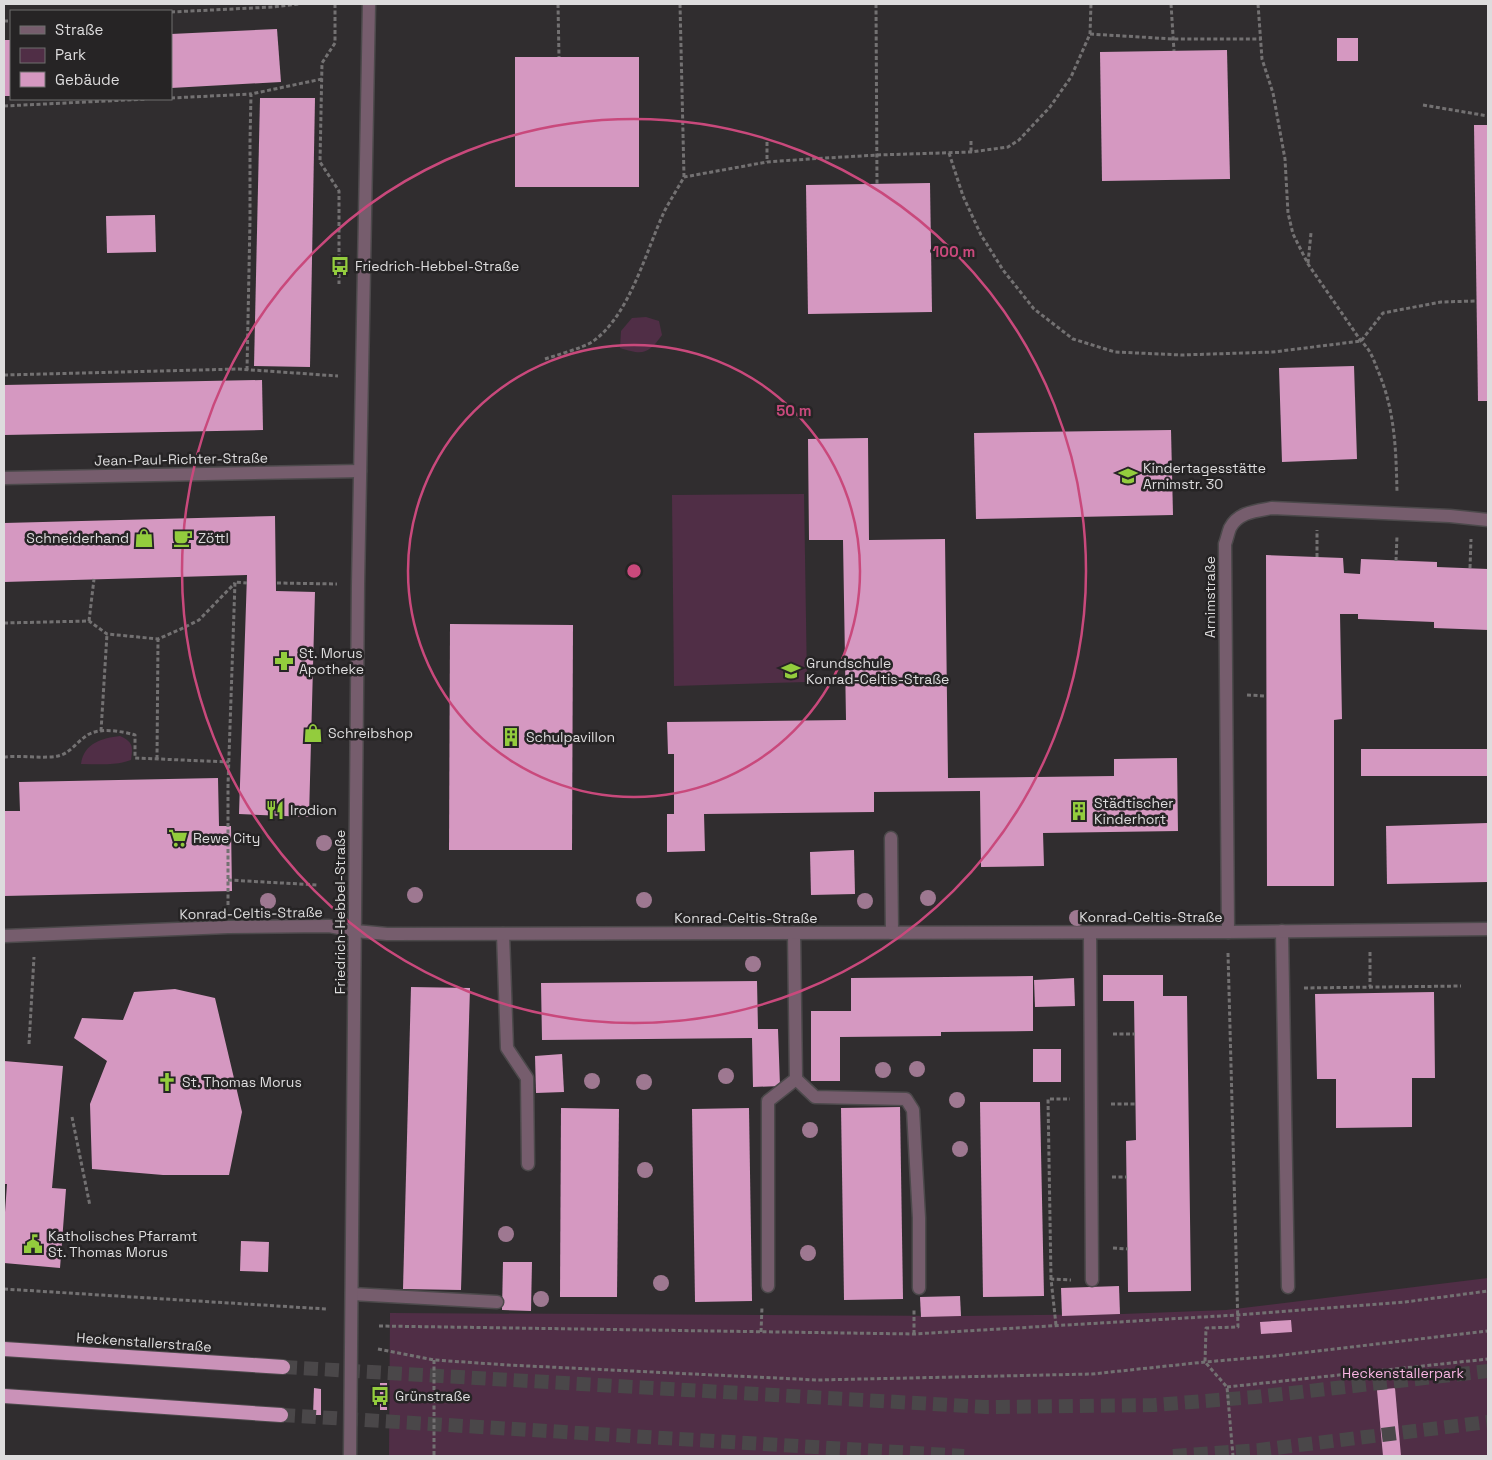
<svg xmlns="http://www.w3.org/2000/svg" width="1492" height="1460" viewBox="0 0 1492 1460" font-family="'Space Grotesk',sans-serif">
<rect width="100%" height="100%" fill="#302d2f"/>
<g fill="#502e46">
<path d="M646,317L659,321L662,335C648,355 642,355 620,348L621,331L632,318Z"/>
<polygon points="804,494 807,682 674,686 672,495"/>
<path d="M120,736C133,742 133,746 131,760C115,766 98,764 81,764C84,743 102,738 120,736Z"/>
<polygon points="1488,1278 1488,1456 389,1456 390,1313 962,1316 1122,1314 1226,1310"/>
</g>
<g fill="#d598c1">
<polygon points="277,29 281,82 171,88 171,34"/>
<rect x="1337" y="38" width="21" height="23"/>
<rect x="4" y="40" width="7" height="56"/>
<polygon points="1227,50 1230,179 1102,181 1100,52"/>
<rect x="515" y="57" width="124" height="130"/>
<polygon points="260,98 315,98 310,367 254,366"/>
<polygon points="1474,125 1488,125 1488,401 1478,401"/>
<polygon points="930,183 932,312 808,314 806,185"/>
<polygon points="155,215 156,252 107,253 106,216"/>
<polygon points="1354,366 1357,459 1282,462 1279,368"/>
<polygon points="262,380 263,430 4,435 4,385"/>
<polygon points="1171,430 1173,515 976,519 974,433"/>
<polygon points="868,438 869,540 945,539 948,778 1114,776 1114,759 1177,758 1178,831 1043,833 1044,866 981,867 980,791 874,792 874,812 704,814 705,851 667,852 667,814 674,814 674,754 668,754 667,722 846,720 843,540 809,540 808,439"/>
<polygon points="275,516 276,591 315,592 309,817 239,814 247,575 4,582 4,523"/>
<polygon points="1266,555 1343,558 1344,573 1360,574 1361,559 1437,562 1437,567 1488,569 1488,630 1434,628 1434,622 1358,619 1358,614 1340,614 1342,719 1334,720 1334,886 1267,886"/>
<polygon points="450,624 573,625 572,850 449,850"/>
<rect x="1361" y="749" width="127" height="27"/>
<polygon points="218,778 219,826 231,826 232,891 4,896 4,811 20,811 19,782"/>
<polygon points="1488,823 1488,882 1387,884 1386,826"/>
<polygon points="854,850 855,894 811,895 810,852"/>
<polygon points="1103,975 1163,975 1163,996 1187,996 1191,1291 1128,1292 1126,1141 1136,1140 1134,1001 1103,1001"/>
<polygon points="1033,976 1033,1031 941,1032 941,1036 840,1037 840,1081 811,1081 811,1011 851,1011 851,978"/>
<polygon points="1074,978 1075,1006 1035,1007 1034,980"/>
<polygon points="757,981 758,1029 778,1029 780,1086 753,1087 752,1038 542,1040 541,983"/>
<polygon points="411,987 470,988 461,1290 403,1289"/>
<polygon points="175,989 215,998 242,1112 229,1175 163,1175 92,1169 90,1104 107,1061 74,1038 82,1018 123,1020 134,992"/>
<polygon points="1434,992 1435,1078 1412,1078 1412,1127 1336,1128 1336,1079 1317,1079 1315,994"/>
<rect x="1033" y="1049" width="28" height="33"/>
<polygon points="562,1054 564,1092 536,1093 535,1056"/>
<polygon points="4,1061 63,1066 52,1188 66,1189 60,1268 4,1263 4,1226 7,1184 4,1184"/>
<polygon points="980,1102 1040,1102 1044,1296 983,1297"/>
<polygon points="900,1107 903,1299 844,1300 841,1108"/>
<polygon points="561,1108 619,1109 617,1297 560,1297"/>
<polygon points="749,1108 752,1301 695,1302 692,1109"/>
<polygon points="241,1241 269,1242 268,1272 240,1271"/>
<polygon points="503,1262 532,1262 531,1311 502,1310"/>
<polygon points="1119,1286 1120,1314 1062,1316 1061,1288"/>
<polygon points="960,1296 961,1316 921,1317 920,1297"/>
<polygon points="1291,1320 1292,1332 1261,1334 1260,1322"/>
<rect x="380" y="1383" width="7" height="27"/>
<polygon points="314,1388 321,1389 321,1415 313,1415"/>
<polygon points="1395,1388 1401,1456 1383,1456 1377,1390"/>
</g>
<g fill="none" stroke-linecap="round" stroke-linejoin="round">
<g stroke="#4a4749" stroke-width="14" stroke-dasharray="14 7" stroke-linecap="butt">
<polyline points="283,1367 986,1407 1154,1405 1255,1397 1488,1371"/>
<polyline points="281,1415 964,1456"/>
<polyline points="1173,1456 1259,1450 1488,1422"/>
</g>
<g stroke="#4c494b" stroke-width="15">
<g id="service">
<polyline points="891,838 892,933"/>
<polyline points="1282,931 1288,1287"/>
<polyline points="1090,933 1092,1280"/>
<polyline points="503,934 507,1048 527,1078 528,1164"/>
<polyline points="796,1079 815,1097 906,1099 913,1110 919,1218 919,1288"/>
<polyline points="768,1286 768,1101 796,1079 794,933"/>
<polyline points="352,1294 497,1302"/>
</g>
</g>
<g stroke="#4c494b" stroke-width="15">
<g id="minor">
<polyline points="4,478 360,471"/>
<path d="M1228,932L1225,544C1227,539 1228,533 1230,528C1238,512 1256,511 1272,508L1450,516L1488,520"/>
<polyline points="4,936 228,927 329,926 355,931 387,934 1228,932 1488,929"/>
</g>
</g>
<g stroke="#4c494b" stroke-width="15">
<polyline id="tertiary" points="350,1456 358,585 369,4"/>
</g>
<g stroke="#4c494b" stroke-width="16">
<g id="trunk">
<polyline points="4,1349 283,1367"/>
<polyline points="4,1396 281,1415"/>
</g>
</g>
<g stroke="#737172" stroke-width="3" stroke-dasharray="4 2.5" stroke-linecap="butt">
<polyline points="335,4 335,43 322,63 320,162 339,191 339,284"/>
<polyline points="558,4 559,57"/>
<polyline points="680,4 684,177"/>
<polyline points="876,4 877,184"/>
<polyline points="1171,4 1174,51"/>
<path d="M1258,4L1262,59L1273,93L1285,159L1288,213L1293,234L1308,264L1361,341C1371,351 1373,358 1378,371C1395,410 1396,450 1397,492"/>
<polyline points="171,12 273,7 299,4"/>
<polyline points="4,21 11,21"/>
<polyline points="1090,34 1173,39 1261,39"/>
<polyline points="171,98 251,94"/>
<polyline points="1423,105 1488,116"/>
<polyline points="4,106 147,99"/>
<polyline points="971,141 971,152"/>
<polyline points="767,142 767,162"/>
<polyline points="949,153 963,196 981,235 1003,270 1034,309 1073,339 1115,352 1182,355 1273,352 1361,341 1383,313 1441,302 1476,301"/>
<polyline points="1308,263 1311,233"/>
<path d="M545,359C557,355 582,348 592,342C630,316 646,250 665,210C671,199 678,188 684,177L767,162L809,159L877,155L971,152L1008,147L1019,140L1050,107L1071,77L1090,34L1091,4"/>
<polyline points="247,370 250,220 250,142 251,94 322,79"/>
<polyline points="4,375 238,369 338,376"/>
<polyline points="1317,557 1317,530"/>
<polyline points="1396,561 1397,536"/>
<polyline points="1470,568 1471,539"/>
<polyline points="277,583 337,584"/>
<polyline points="89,621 94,579"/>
<polyline points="4,623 89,621 107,634 158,639 181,629 199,620 235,583"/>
<polyline points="1247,695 1266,696"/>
<polyline points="101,731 107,634"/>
<path d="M4,757C20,755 42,759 58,756C69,754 77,742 86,736C98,727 121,731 135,735V758L229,762"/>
<polyline points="157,759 158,639"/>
<polyline points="228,880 318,885"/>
<polyline points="228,905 228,785 235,582 247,583"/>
<polyline points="1370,952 1370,987"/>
<polyline points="1228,953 1238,1327 1206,1328 1205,1362 1227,1387 1233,1456"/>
<polyline points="1304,988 1461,986"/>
<polyline points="1113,1034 1135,1034"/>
<polyline points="29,1044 34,957"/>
<polyline points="1111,1104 1136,1104"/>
<polyline points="72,1117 90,1206"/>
<polyline points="1112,1177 1127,1177"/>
<polyline points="1113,1248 1128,1249"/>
<polyline points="1051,1279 1048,1099 1070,1099"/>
<polyline points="4,1289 326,1309"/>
<polyline points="1056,1325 1051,1279 1071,1280"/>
<polyline points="379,1326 914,1334 1237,1315 1405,1302 1488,1291"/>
<polyline points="761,1332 762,1307"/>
<polyline points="914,1334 914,1309"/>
<polyline points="378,1349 434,1360 508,1365 817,1380 1092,1374 1205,1362 1274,1356 1488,1331"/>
<polyline points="434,1360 434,1456"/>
<polyline points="1227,1387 1488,1359"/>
</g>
<use href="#service" stroke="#765d6d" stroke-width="12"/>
<use href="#minor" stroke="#765d6d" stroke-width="12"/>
<use href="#tertiary" stroke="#765d6d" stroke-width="12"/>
<use href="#trunk" stroke="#ca92b8" stroke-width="14"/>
</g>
<g fill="#9e7891">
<circle cx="324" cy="843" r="8"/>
<circle cx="415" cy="895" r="8"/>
<circle cx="928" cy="898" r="8"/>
<circle cx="644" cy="900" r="8"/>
<circle cx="268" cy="901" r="8"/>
<circle cx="865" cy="901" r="8"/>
<circle cx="1077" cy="918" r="8"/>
<circle cx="753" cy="964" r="8"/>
<circle cx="917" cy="1069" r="8"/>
<circle cx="883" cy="1070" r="8"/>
<circle cx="726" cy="1076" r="8"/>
<circle cx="592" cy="1081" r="8"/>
<circle cx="644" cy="1082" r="8"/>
<circle cx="957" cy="1100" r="8"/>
<circle cx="810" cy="1130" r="8"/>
<circle cx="960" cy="1149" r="8"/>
<circle cx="645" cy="1170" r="8"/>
<circle cx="506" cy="1234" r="8"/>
<circle cx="808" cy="1253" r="8"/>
<circle cx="661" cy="1283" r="8"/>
<circle cx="541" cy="1299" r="8"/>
</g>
<g fill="none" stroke="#c9497c" stroke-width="2.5">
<circle cx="634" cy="571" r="226"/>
<circle cx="634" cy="571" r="452"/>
</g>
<defs>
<g id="bus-bare" transform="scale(1.5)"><path d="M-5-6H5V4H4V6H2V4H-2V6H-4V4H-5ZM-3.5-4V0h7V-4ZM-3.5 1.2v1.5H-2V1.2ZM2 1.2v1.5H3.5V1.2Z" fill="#93cc3d" stroke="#262425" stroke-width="2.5" paint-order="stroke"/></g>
<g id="school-bare" transform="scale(1.5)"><path d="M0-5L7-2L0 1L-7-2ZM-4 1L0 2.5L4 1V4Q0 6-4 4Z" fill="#93cc3d" stroke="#262425" stroke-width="2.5" paint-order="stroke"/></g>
<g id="shop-bare" transform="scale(1.5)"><path d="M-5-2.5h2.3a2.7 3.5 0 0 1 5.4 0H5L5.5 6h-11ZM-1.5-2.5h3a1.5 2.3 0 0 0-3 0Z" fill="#93cc3d" stroke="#262425" stroke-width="2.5" paint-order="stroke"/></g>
<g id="cafe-bare" transform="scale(1.5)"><path d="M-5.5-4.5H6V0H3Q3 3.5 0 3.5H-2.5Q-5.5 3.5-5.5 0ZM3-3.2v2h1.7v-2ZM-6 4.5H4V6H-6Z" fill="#93cc3d" stroke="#262425" stroke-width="2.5" paint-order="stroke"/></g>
<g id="pharmacy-bare" transform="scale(1.5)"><path d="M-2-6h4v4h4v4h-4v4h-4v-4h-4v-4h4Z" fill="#93cc3d" stroke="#262425" stroke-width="2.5" paint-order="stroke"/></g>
<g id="building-bare" transform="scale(1.5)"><path d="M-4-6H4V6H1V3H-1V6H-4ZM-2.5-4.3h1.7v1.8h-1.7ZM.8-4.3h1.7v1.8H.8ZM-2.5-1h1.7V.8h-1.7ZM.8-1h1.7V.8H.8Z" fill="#93cc3d" stroke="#262425" stroke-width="2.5" paint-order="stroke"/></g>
<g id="restaurant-bare" transform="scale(1.5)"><path d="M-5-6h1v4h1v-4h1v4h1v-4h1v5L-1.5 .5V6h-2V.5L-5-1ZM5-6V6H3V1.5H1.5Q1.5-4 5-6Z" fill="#93cc3d" stroke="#262425" stroke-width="2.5" paint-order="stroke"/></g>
<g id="supermarket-bare" transform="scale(1.5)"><path d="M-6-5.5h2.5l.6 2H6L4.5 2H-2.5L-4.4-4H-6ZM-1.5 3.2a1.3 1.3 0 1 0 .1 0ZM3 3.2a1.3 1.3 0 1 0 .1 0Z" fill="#93cc3d" stroke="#262425" stroke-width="2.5" paint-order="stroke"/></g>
<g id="church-bare" transform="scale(1.5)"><path d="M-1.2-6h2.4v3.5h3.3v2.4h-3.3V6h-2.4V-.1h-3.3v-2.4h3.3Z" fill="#93cc3d" stroke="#262425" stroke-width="2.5" paint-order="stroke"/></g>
<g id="civic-bare" transform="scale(1.5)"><path d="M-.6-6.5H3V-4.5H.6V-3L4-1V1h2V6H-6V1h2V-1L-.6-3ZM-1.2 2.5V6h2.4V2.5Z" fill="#93cc3d" stroke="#262425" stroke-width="2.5" paint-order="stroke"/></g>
</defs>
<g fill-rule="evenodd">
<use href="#bus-bare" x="340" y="266"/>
<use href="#school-bare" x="1128" y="476"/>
<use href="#shop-bare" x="144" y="538"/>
<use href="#cafe-bare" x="183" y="538"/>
<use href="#pharmacy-bare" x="284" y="661"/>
<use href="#school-bare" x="791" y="671"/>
<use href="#shop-bare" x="313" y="733"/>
<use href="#building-bare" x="511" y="737"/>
<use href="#restaurant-bare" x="275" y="810"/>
<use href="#building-bare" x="1079" y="811"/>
<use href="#supermarket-bare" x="178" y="838"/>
<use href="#church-bare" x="167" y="1082"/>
<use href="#civic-bare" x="33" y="1244"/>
<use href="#bus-bare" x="380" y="1396"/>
</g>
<g text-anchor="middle" stroke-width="5" stroke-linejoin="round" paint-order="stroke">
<g font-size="14" fill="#dddcdd" stroke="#262425" text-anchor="start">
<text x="355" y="271">Friedrich-Hebbel-Straße</text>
<text x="1143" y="473">Kindertagesstätte<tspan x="1143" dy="16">Arnimstr. 30</tspan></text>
<text x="129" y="543" text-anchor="end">Schneiderhand</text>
<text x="198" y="543">Zöttl</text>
<text x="299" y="658">St. Morus<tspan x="299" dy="16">Apotheke</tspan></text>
<text x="806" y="668">Grundschule<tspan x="806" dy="16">Konrad-Celtis-Straße</tspan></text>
<text x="328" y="738">Schreibshop</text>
<text x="526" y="742">Schulpavillon</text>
<text x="1094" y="808">Städtischer<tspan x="1094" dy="16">Kinderhort</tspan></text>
<text x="290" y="815">Irodion</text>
<text x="193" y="843">Rewe City</text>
<text x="182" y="1087">St. Thomas Morus</text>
<text x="48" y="1241">Katholisches Pfarramt<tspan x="48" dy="16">St. Thomas Morus</tspan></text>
<text x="395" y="1401">Grünstraße</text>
</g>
<g font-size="14" fill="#dddcdd" stroke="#262425">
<text transform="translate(181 459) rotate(-1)" y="5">Jean-Paul-Richter-Straße</text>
<text transform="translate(1210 597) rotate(-90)" y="5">Arnimstraße</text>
<text transform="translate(340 912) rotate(-90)" y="5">Friedrich-Hebbel-Straße</text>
<text transform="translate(251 913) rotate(-1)" y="5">Konrad-Celtis-Straße</text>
<text x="1151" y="922">Konrad-Celtis-Straße</text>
<text x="746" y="923">Konrad-Celtis-Straße</text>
<text transform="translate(144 1342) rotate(4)" y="5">Heckenstallerstraße</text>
</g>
<g font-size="14" fill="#f8b5e2" stroke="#262425">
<text x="1403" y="1378">Heckenstallerpark</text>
</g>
</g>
<circle cx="634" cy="571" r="8" fill="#c9497c" stroke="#262425" stroke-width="2.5"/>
<g font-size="15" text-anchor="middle" font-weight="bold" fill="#c9497c" stroke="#262425" stroke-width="5" stroke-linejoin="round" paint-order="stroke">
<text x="954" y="257">100 m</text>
<text x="794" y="416">50 m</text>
</g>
<rect width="1492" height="1460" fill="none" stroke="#dddcdd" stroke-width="10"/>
<rect x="10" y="10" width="162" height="90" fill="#262425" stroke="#6f6e6f"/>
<rect x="20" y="26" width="25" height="8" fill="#765d6d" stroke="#6f6e6f"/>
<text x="55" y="35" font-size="15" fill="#dddcdd">Straße</text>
<rect x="20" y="48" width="25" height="15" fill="#502e46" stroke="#6f6e6f"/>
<text x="55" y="60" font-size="15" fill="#dddcdd">Park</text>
<rect x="20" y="72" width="25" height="15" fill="#d598c1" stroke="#6f6e6f"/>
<text x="55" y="85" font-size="15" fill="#dddcdd">Gebäude</text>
</svg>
